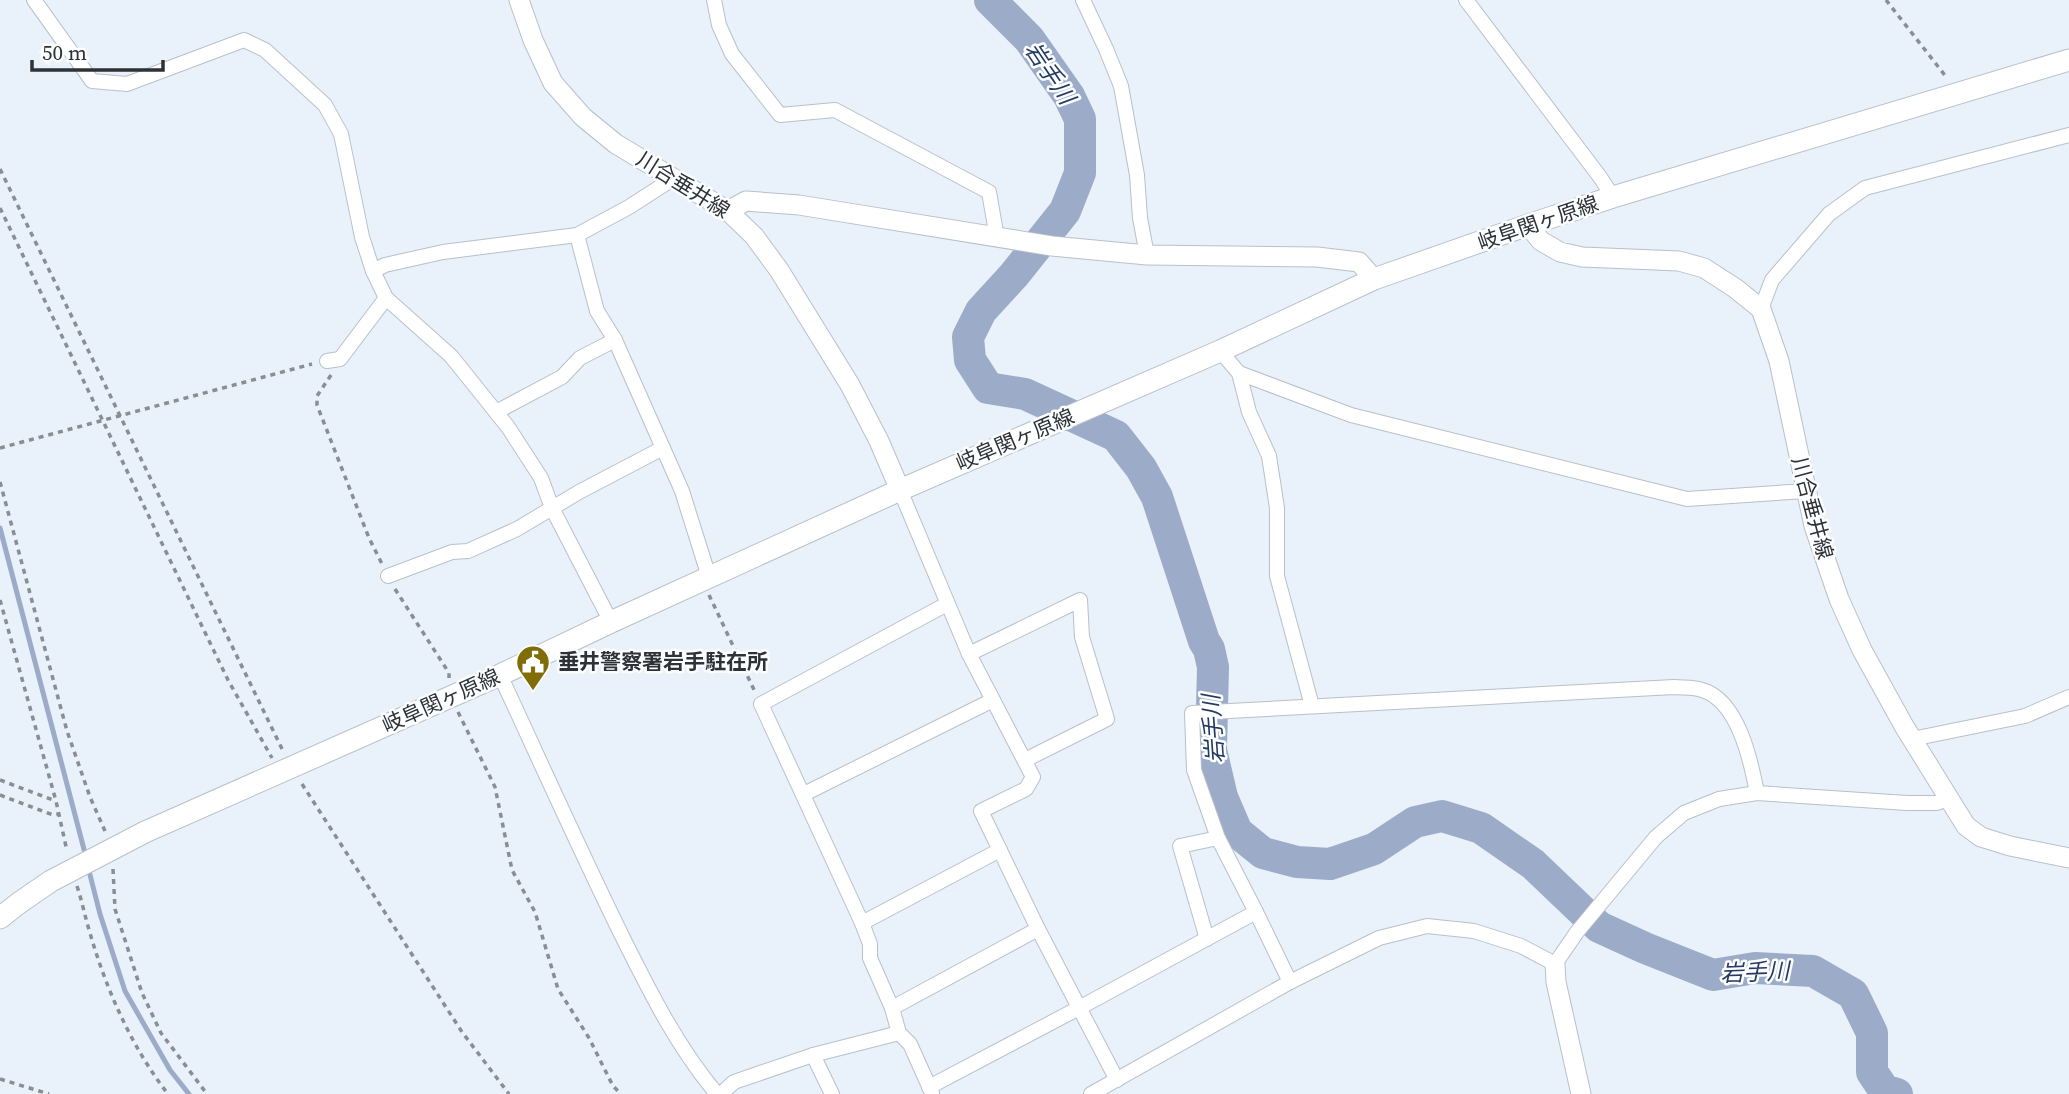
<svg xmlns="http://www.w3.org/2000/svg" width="2069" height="1094" viewBox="0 0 2069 1094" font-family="'Source Serif 4','Noto Sans JP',serif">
<rect width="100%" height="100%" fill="#e9f1fa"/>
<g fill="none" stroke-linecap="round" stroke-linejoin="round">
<g stroke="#9cabc7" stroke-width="5">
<polyline points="0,528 86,857"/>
<polyline points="88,867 100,914 125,991 170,1070 189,1094"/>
</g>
<polyline stroke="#9cabc7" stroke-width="32" points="990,0 1029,39 1069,96 1080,119 1080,173 1065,211 1014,275 981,311 968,337 970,360 988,388 1025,394 1116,436 1141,468 1157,497 1204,641 1209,649 1213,667 1211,750 1222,797 1237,832 1263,853 1297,862 1330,864 1374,849 1415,822 1442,816 1481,828 1533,864 1599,927 1645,948 1713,975 1755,968 1813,971 1853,994 1872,1033 1872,1072 1884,1090 1897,1094"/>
<g stroke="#b8c0c9" stroke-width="16">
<g id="street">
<polyline points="34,0 92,81 127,84 244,40 265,50 325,105 341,134 362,237 373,271 386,298 451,356 508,427 541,478 552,508 611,622"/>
<polyline points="714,0 719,25 732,54 780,115 835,110 989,192 997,238"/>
<polyline points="1083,0 1106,49 1121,86 1137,175 1140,218 1147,255"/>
<polyline points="1466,0 1600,177 1613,197"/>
<polyline points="577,235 597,311 615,340 682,491 709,577"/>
<polyline points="373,271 385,265 443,252 577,235 629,207 674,178"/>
<polyline points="1761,309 1772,280 1829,214 1865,188 2069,135"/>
<polyline points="1220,351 1239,373 1351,415 1687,499 1805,491"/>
<polyline points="327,361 340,359 386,298"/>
<polyline points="1239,373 1249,412 1269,456 1277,508 1277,576 1312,706"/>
<polyline points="496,412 562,377 580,358 615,340"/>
<polyline points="900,490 969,654 1033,777 1026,789 981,811 1038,929 1117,1080"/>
<polyline points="388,576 452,552 468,551 517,529 579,492 663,448"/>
<polyline points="947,604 761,704 862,923 1000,850"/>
<polyline points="969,654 1080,600 1082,637 1107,719 1025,760"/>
<path d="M500,675C541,763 581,853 624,940C651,994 678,1048 717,1094"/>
<polyline points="1912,739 2025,716 2069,697"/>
<polyline points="804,794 993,700"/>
<path d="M1256,912L1218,838L1194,770L1192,713L1674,687C1683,688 1694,687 1702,690C1738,700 1751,761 1757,793"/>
<polyline points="862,923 870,944 870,958 892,1008"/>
<polyline points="1207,939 1180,846 1218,838"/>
<polyline points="813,1055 832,1094"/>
<polyline points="929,1087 1079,1008 1256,912 1290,982"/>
<polyline points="932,1093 910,1044 899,1033 892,1008 1038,929"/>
<polyline points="721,1094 734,1082 813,1055 899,1033"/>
<polyline points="1091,1094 1290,982 1379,938 1427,926 1474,931 1521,946 1555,964 1577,932 1656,837 1684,813 1719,799 1757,793 1907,803 1937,803 1948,799"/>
</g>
</g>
<g stroke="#b8c0c9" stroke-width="21">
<g id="secondary">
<polyline points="519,0 533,40 553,83 583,117 616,144 728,211 754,236 779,270 850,385 879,441 900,490"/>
<polyline points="728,211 746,201 799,205 1052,246 1147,255 1317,257 1359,262 1374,279"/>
<polyline points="1528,225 1541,241 1560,252 1582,257 1679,261 1704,268 1735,288 1761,309 1779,361 1814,526 1839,599 1862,650 1904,726 1966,826 1981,837 2010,846 2069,858"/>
<polyline points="1555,964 1556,982 1581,1094"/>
</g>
</g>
<g stroke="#b8c0c9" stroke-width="23">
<polyline id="primary" points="0,918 19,903 51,881 145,832 500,675 611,622 900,490 1220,351 1374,279 1528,225 1613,197 2069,60"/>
</g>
<g stroke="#888e94" stroke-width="3.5" stroke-dasharray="5 5" stroke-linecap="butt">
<polyline points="1886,0 1947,78"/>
<polyline points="0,169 284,753"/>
<polyline points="0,208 228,680 272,758"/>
<polyline points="331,375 317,396 317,405 369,538 382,564"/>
<polyline points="0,448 312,364"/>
<polyline points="0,482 67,731 90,797 105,831"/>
<polyline points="395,589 449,673 449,678"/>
<polyline points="709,595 755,692"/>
<polyline points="0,600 56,801 67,851"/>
<polyline points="458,712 495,787 512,870 535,912 558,989 589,1038 613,1086 621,1094"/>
<polyline points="0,780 56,801"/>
<polyline points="302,784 462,1032 509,1094"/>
<polyline points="0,795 53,815 59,814"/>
<polyline points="113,869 115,909 142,993 161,1033 207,1094"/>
<path d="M77,886C82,901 85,917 90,933C106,989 132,1048 168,1094"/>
<polyline points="0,1079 49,1094"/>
</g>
<use href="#street" stroke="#fff" stroke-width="14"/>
<use href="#secondary" stroke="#fff" stroke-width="19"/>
<use href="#primary" stroke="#fff" stroke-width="21"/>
</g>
<defs>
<g id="civic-pin" transform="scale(1.75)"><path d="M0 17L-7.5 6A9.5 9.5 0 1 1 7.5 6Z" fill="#816d08" stroke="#fbfdff"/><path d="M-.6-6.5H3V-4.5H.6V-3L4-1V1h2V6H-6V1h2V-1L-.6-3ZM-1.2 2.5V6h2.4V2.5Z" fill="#fff"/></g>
</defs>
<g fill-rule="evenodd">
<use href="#civic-pin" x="533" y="662"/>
</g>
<g text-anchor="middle" stroke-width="5" stroke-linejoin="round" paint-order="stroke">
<g font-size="21" fill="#2e3135" stroke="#fbfdff">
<text transform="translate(683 185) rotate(32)" y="7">川合垂井線</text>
<text transform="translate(1538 223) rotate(-19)" y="7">岐阜関ヶ原線</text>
<text transform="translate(1015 440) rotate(-23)" y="7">岐阜関ヶ原線</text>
<text transform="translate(1812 508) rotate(75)" y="7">川合垂井線</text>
<text transform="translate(441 701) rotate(-24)" y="7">岐阜関ヶ原線</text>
</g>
<g font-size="21" font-weight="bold" fill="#2e3135" stroke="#fbfdff" text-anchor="start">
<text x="558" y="669">垂井警察署岩手駐在所</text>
</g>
<g font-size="23" font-style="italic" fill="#253961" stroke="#fbfdff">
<text transform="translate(1050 73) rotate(56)" y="8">岩手川</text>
<text transform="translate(1213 729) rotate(-94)" y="8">岩手川</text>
<text transform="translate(1755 972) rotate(-2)" y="8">岩手川</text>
</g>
</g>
<path d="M32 60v10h131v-10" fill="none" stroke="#2e3135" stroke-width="3.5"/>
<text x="42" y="60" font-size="21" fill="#2e3135" stroke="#fbfdff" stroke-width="5" paint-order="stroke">50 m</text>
</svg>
